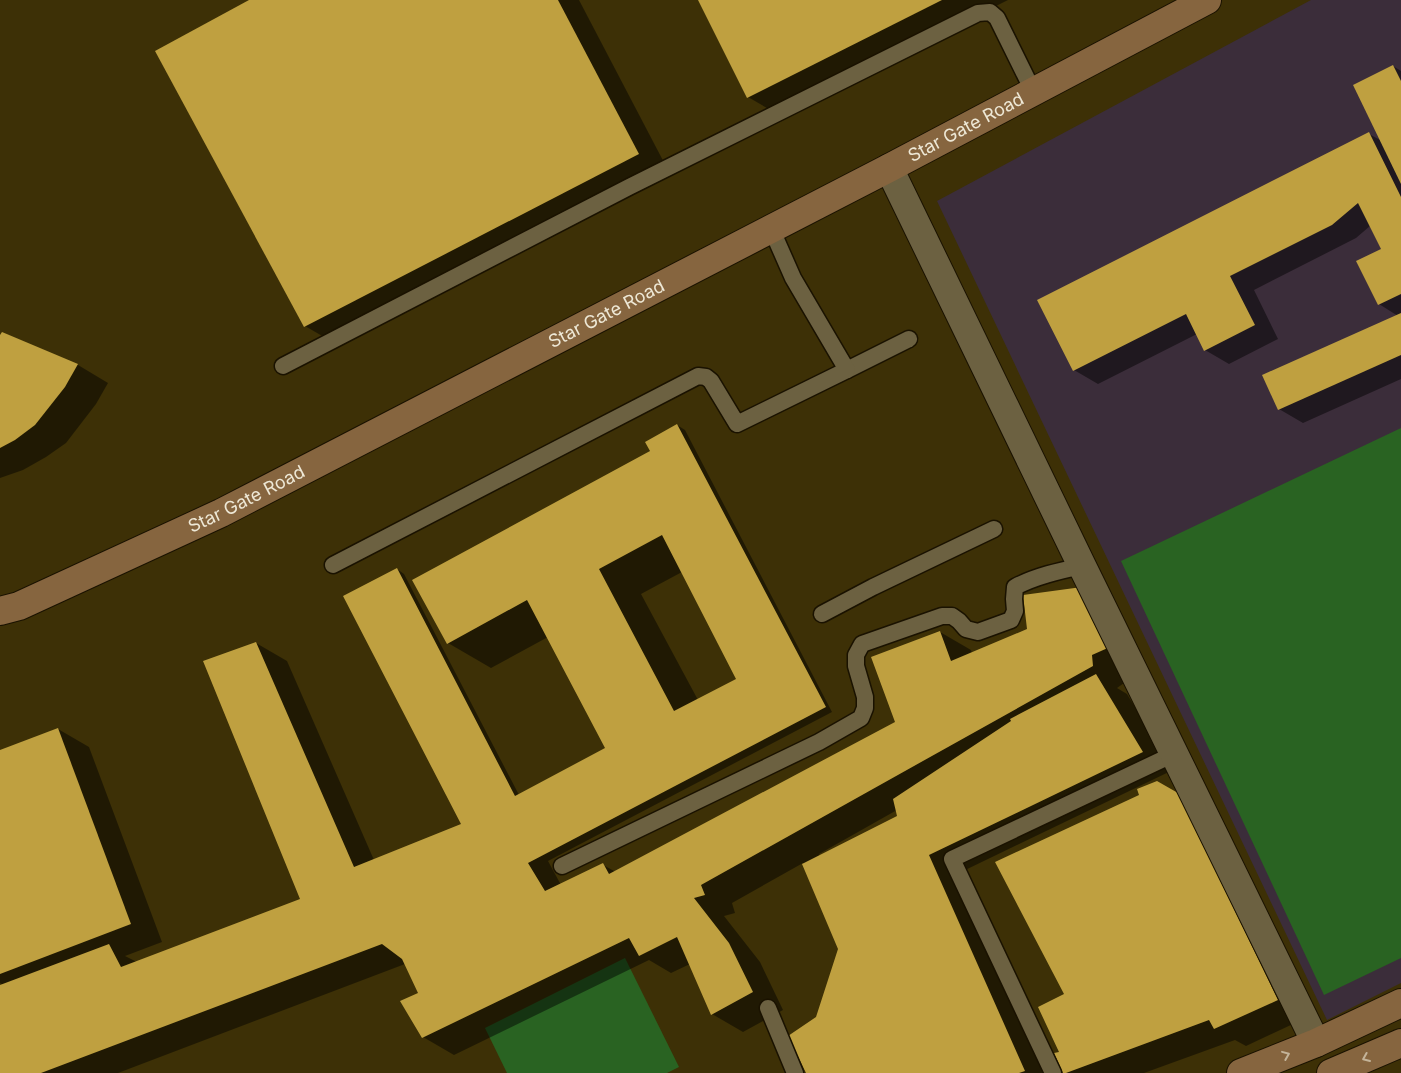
<svg xmlns="http://www.w3.org/2000/svg" width="1401" height="1073" viewBox="0 0 1401 1073" font-family="Inter,sans-serif">
<rect width="100%" height="100%" fill="#342909"/>
<rect fill="#3d3006" x="0" y="0" width="1401" height="1073"/>
<polygon fill="#3b2d3a" points="1311,0 1401,0 1401,983 1327,1020 937,201"/>
<g fill="#296322">
<polygon points="1401,428 1401,958 1324,995 1121,561"/>
<polygon points="625,958 679,1067 667,1073 507,1073 485,1028"/>
</g>
<g fill="#0007" fill-rule="evenodd">
<polygon points="252,0 579,0 669,172 336,344 305,326 157,51"/>
<polygon points="699,0 1008,0 779,115 748,97"/>
<polygon points="1393,66 1401,71 1401,379 1303,423 1279,409 1398,316 1379,304 1382,250 1370,226 1356,238 1254,290 1278,339 1229,364 1205,350 1197,334 1098,384 1074,370 1369,134 1382,141"/>
<polygon points="3,333 78,365 108,383 96,404 66,443 46,457 23,470 0,478 0,337"/>
<path d="M677,425L685,430L832,712L548,861L561,885L603,865L616,872L897,722L940,632L971,650L972,653L1028,630L1082,588L1122,673L1124,683L1117,688L1127,694L1173,770L959,873L1048,1073H807L817,1018L840,949L803,863L732,903L735,913L724,916L760,962L783,1010L743,1032L712,1014L690,964L671,973L649,960L454,1055L423,1037L420,994L405,964L118,1073H0V986L3,985L0,983V751L58,729L89,747L162,942L125,956L137,962L301,900L256,643L287,661L374,860L462,825L397,569L404,574L519,795L607,748L548,637L491,668L448,643ZM682,572L737,679L698,700L641,594ZM897,810L898,817L820,856L819,854Z"/>
<polygon points="1157,782 1189,800 1308,1017 1246,1046 1235,1040 1144,1073 1064,1073 1061,1052 1065,994 1140,796"/>
</g>
<g fill="#bfa040" fill-rule="evenodd">
<polygon points="249,0 558,0 639,154 304,327 155,51"/>
<polygon points="698,0 942,0 747,98"/>
<polygon points="1393,65 1401,81 1401,184 1353,85"/>
<polygon points="1369,132 1401,197 1401,294 1378,305 1356,261 1381,249 1358,203 1332,225 1230,276 1255,325 1204,351 1186,314 1073,371 1037,300"/>
<polygon points="1401,313 1401,355 1278,410 1262,375"/>
<polygon points="2,332 78,364 65,387 35,425 15,440 0,448 0,335"/>
<path d="M677,424L826,707L528,863L545,891L603,863L609,874L895,722L871,657L940,631L951,661L1027,629L1023,595L1082,587L1110,647L1092,655L1093,666L701,885L705,895L694,898L729,943L753,992L711,1015L677,937L639,956L629,938L422,1038L400,1001L418,993L402,959L382,944L41,1073H0V985L109,944L121,967L300,899L203,661L256,642L354,867L461,824L343,596L397,568L515,796L605,748L527,600L447,644L412,580L650,451L645,442ZM662,535L736,679L674,711L599,569Z"/>
<polygon points="1096,674 1143,752 929,855 1025,1071 1019,1073 806,1073 788,1036 816,1017 838,949 802,864 897,816 893,799 1011,721 1010,719"/>
<polygon points="58,728 131,924 0,974 0,750"/>
<polygon points="1157,781 1178,793 1278,1000 1214,1029 1209,1020 1066,1073 1063,1073 1054,1053 1059,1052 1038,1007 1064,994 995,862 1139,795 1137,789"/>
</g>
<g fill="none" stroke-linecap="round" stroke-linejoin="round">
<g stroke="#1a1200" stroke-width="19">
<g id="lane">
<polyline points="283,366 629,187 978,13 990,12 997,18 1033,91"/>
<polyline points="847,370 909,339"/>
<polyline points="333,565 698,376 706,377 711,381 737,424 847,370 793,278 771,228"/>
<polyline points="822,614 873,587 994,529"/>
<path d="M562,866L819,742L861,718L865,708V697L856,666V655L862,644L942,616H952L959,621L966,629L978,632L1011,620L1015,611L1014,599L1015,587C1036,576 1059,571 1082,566"/>
<polyline points="768,1008 795,1073"/>
<polyline points="1053,1073 952,859 1174,754"/>
</g>
</g>
<g stroke="#1a1200" stroke-width="30">
<polyline id="street" points="889,168 1082,566 1316,1043"/>
</g>
<g stroke="#1a1200" stroke-width="30">
<g id="secondary">
<path id="s1" d="M0,611L19,606L221,513L889,168L1207,0"/>
<polyline points="1241,1073 1316,1043 1401,1003"/>
<polyline points="1331,1073 1401,1043"/>
</g>
</g>
<use href="#lane" stroke="#6c6141" stroke-width="16"/>
<use href="#street" stroke="#6c6141" stroke-width="28"/>
<use href="#secondary" stroke="#86653f" stroke-width="28"/>
</g>
<defs><path id="oneway-chevron" d="M-2-3.5L2.5 0L-2 3.5" fill="none" stroke-width="1.6" stroke-linecap="round" stroke-linejoin="round" transform="scale(1.25)"/></defs>
<g stroke="#c4b49a">
<use href="#oneway-chevron" transform="translate(1286 1055) rotate(-22)"/>
<use href="#oneway-chevron" transform="translate(1366 1058) rotate(157)"/>
</g>
<g text-anchor="middle" stroke-width="5" stroke-linejoin="round" paint-order="stroke">
<g font-size="18" fill="#eee8d6" stroke="#171306">
<text dy="6" stroke="none"><textPath href="#s1" startOffset="1081">Star Gate Road</textPath></text>
<text dy="6" stroke="none"><textPath href="#s1" startOffset="676">Star Gate Road</textPath></text>
<text dy="6" stroke="none"><textPath href="#s1" startOffset="271">Star Gate Road</textPath></text>
</g>
</g>
</svg>
